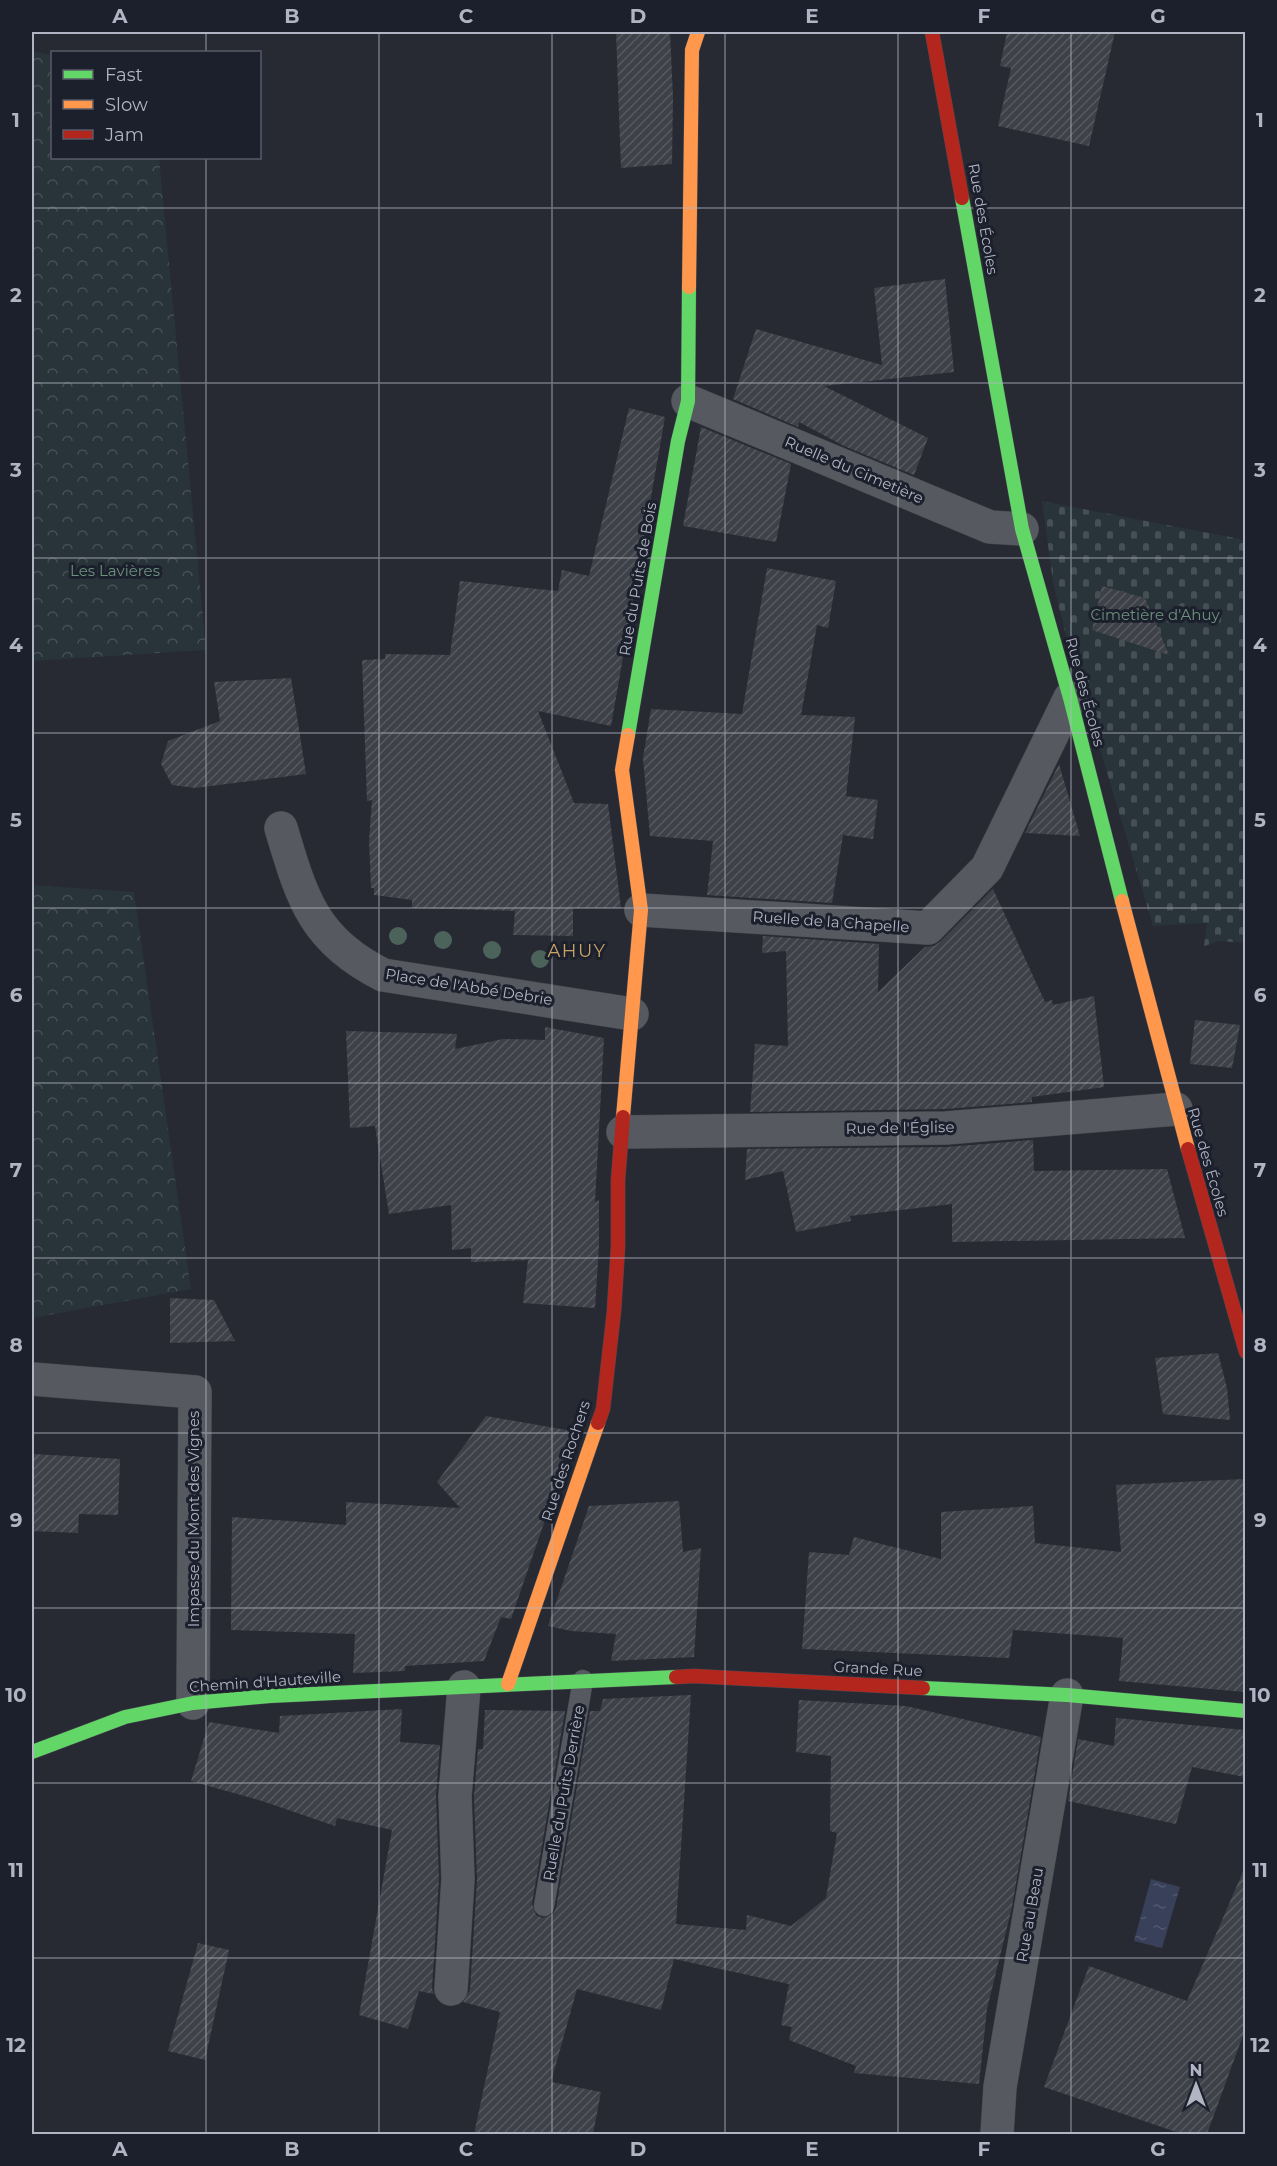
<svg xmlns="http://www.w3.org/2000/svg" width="1277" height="2166" viewBox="0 0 1277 2166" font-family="Montserrat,sans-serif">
<defs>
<pattern id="forest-crowns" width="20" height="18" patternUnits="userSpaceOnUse" patternTransform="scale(1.5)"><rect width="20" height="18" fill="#28343a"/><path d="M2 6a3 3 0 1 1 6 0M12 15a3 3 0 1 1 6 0" fill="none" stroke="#454f55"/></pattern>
<pattern id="cemetery-stones" width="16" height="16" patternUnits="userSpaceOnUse" patternTransform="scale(1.5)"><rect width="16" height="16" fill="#28343a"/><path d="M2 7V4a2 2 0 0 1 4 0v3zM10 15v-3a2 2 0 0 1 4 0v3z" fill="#454f55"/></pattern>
<pattern id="water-ripples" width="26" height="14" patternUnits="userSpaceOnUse" patternTransform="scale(1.5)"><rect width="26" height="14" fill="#38405a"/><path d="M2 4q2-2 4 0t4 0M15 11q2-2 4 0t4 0" fill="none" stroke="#525970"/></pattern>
<pattern id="building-hatch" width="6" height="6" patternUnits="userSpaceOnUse" patternTransform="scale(1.5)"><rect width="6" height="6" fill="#3f4148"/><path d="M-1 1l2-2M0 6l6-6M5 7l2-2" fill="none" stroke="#585a61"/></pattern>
</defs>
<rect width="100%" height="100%" fill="#272a32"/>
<g fill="url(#forest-crowns)">
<polygon points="32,51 52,55 52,158 159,158 206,650 32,661"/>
<polygon points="32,885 134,892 191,1289 32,1318"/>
</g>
<polygon fill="url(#cemetery-stones)" points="1042,501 1245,540 1245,943 1220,941 1204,946 1207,923 1153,926 1065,632 1053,582"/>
<polygon fill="url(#water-ripples)" points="1151,1879 1180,1887 1162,1948 1134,1941"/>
<g fill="url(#building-hatch)">
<polygon points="616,32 670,32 673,97 672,164 621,168"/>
<polygon points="1007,32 1115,32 1089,146 998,126 1011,68 1000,66"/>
<polygon points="945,279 954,372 824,386 928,438 914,475 844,446 799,422 798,427 733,399 756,329 882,365 874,288"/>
<polygon points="629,408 665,417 611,726 538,711 574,803 608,804 621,908 573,908 573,936 513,935 515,911 412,908 412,900 374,895 374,888 371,888 369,841 372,800 367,801 362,660 385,659 385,654 450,655 460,581 558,591 562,570 589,576"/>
<polygon points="701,427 791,464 776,542 683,526"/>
<polygon points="767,568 836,581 828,628 817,625 801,715 855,717 846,796 878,800 873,839 843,835 832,903 707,895 713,841 650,836 643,758 651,709 742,714"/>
<polygon points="1102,586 1145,598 1169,655 1092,630"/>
<polygon points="291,678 306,774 195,788 172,785 161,764 168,741 220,721 214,682"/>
<polygon points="1059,764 1080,836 1025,833"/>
<polygon points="993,889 1045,1002 1052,1000 1053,1005 1094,996 1104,1087 1032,1097 1032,1102 945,1109 750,1112 755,1044 788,1046 786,951 762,953 763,936 879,944 878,992 925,947 934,946 941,941"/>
<polygon points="1195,1020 1240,1025 1232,1068 1190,1064"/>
<polygon points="545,1027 604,1038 595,1202 599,1200 599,1246 595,1308 523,1303 528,1260 471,1262 471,1248 452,1250 451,1205 389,1214 375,1126 350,1128 346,1031 457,1034 455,1049 503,1039 545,1040"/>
<polygon points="1033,1140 1034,1171 1167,1169 1185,1238 952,1242 952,1204 850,1216 851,1221 796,1232 783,1171 745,1180 747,1149 946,1147"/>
<polygon points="170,1298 214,1300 235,1341 170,1343"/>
<polygon points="1218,1353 1227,1388 1230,1420 1163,1414 1155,1358"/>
<polygon points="486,1416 572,1431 557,1485 511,1619 501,1617 484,1661 405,1666 405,1671 353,1673 355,1634 231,1630 232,1517 346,1525 346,1502 460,1508 437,1482"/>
<polygon points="34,1454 120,1459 118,1515 79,1514 78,1533 32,1531"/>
<polygon points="1245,1479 1245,1692 1119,1681 1123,1638 1013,1630 1009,1658 802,1649 809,1552 849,1555 854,1537 941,1559 941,1512 1033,1506 1035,1543 1121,1552 1116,1485"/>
<polygon points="679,1501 683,1552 701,1548 694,1657 611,1661 616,1634 571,1631 548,1626 589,1506"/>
<polygon points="691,1695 676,1924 746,1930 747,1915 791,1926 826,1898 837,1833 830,1831 831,1756 796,1752 799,1700 906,1706 1041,1737 1012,1907 987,2009 979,2084 854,2073 856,2066 789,2040 792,2027 781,2025 789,1984 674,1959 661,2010 577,1989 551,2082 601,2092 593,2134 474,2134 500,2012 463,2002 470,1990 477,1880 474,1796 478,1749 483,1749 485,1710 565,1711 532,1904 536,1915 543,1918 553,1914 556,1908 590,1711 600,1711 603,1699"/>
<polygon points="402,1709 400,1742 440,1745 436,1795 439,1879 432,1988 434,1994 419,1991 408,2029 359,2015 392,1830 337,1818 335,1826 262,1801 191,1781 209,1722 279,1733 280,1716"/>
<polygon points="1116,1718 1245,1730 1245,1777 1192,1767 1176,1824 1068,1801 1078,1739 1114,1746"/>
<polygon points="1245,1867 1245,2030 1207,2134 1182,2134 1044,2087 1089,1966 1187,2001"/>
<polygon points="198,1943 229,1950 205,2060 168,2051"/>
</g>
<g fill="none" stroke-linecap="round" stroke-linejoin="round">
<g stroke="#45474c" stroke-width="21">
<polyline id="lane" points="544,1906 583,1680"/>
</g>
<g stroke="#45474c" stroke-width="34">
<g id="street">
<polyline points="688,401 990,527 1022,529"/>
<path d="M281,828C302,898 313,940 383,975L632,1014"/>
<polyline points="641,910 928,928 987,868 1070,698"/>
<polyline points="623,1132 946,1128 1176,1109"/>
<polyline points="32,1379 195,1392 193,1703"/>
<polyline points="451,1989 458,1879 455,1796 464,1687"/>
<polyline points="997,2134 1000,2087 1067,1695"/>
</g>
</g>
<g stroke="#45474f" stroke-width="15">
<g id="fast">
<polyline points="962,198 1022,529 1070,698 1122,901"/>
<polyline points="628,735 678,441 688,401 689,287"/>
<polyline points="923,1688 1067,1695 1246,1711"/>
<polyline points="32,1752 125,1717 193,1703 270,1696 676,1677"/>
</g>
</g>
<g stroke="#45474f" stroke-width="15">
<g id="slow">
<polyline points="689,287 692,50 698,32"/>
<polyline points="1122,901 1188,1149"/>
<polyline points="623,1117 641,910 622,770 628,735"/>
<polyline points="508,1684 598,1423"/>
</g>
</g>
<g stroke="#45474f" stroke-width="15">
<g id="jam">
<polyline points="932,32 962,198"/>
<polyline points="1188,1149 1246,1352"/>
<polyline points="598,1423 603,1409 614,1311 618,1247 618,1180 623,1117"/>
<polyline points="676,1677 694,1676 923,1688"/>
</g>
</g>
<use href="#lane" stroke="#575960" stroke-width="20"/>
<use href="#street" stroke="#575960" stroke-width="33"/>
<use href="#fast" stroke="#63d668" stroke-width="14"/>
<use href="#slow" stroke="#ff974d" stroke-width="14"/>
<use href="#jam" stroke="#b3261e" stroke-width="14"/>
</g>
<g fill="#4c635b">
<circle cx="398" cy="936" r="9"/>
<circle cx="443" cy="940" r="9"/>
<circle cx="492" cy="950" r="9"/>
<circle cx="540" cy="959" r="9"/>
</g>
<path fill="none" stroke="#b1b5c3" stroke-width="1.5" stroke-opacity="0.55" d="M206,32V52M379,32V2134M552,32V2134M725,32V2134M898,32V2134M1071,32V2134M206,158V2134M32,208H1246M32,383H1246M32,558H1246M32,733H1246M32,908H1246M32,1083H1246M32,1258H1246M32,1433H1246M32,1608H1246M32,1783H1246M32,1958H1246"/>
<g text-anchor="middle" stroke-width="6" stroke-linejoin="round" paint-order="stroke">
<g font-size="15" fill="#b1b5c3" stroke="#1c1f2c">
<text transform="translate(983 219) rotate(80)" y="5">Rue des Écoles</text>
<text transform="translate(854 470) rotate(23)" y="5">Ruelle du Cimetière</text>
<text transform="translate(638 579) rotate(-80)" y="5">Rue du Puits de Bois</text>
<text transform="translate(1085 692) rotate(75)" y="5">Rue des Écoles</text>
<text transform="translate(831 922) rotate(4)" y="5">Ruelle de la Chapelle</text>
<text transform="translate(469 987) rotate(9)" y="5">Place de l'Abbé Debrie</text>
<text transform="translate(900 1128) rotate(-1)" y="5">Rue de l'Église</text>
<text transform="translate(1208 1162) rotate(74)" y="5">Rue des Écoles</text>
<text transform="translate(566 1461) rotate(-72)" y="5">Rue des Rochers</text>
<text transform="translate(194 1519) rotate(-90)" y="5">Impasse du Mont des Vignes</text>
<text transform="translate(878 1669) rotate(3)" y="5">Grande Rue</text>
<text transform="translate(265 1682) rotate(-4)" y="5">Chemin d'Hauteville</text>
<text transform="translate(564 1793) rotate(-80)" y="5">Ruelle du Puits Derrière</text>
<text transform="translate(1030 1915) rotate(-80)" y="5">Rue au Beau</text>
</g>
<g font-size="15" fill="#6b927c" stroke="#1c1f2c">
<text x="115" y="576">Les Lavières</text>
<text x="1155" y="620">Cimetière d'Ahuy</text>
</g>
<g font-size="18" letter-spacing="1.5" fill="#c8a567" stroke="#1c1f2c">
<text x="577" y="957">AHUY</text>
</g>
</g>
<rect width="1277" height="2166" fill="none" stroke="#1c1f2c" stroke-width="66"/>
<rect x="51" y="51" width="210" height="108" fill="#1c1f2c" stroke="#585b68" stroke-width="1.5"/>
<rect x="63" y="70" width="30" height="9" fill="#63d668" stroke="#585b68" stroke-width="1.5"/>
<text x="105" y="81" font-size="18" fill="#b1b5c3">Fast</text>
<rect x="63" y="100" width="30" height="9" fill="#ff974d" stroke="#585b68" stroke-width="1.5"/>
<text x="105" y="111" font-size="18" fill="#b1b5c3">Slow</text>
<rect x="63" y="130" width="30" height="9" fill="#b3261e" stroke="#585b68" stroke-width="1.5"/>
<text x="105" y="141" font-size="18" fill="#b1b5c3">Jam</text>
<g transform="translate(1196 2085)" stroke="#1c1f2c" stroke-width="4.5" paint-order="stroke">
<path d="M0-4.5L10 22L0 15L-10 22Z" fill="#b1b5c3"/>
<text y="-9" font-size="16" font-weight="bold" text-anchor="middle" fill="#b1b5c3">N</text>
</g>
<rect x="33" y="33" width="1211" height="2100" fill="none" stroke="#b1b5c3" stroke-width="2"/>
<g font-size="20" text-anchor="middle" font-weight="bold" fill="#b1b5c3">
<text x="120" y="23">A</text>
<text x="292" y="23">B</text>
<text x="466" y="23">C</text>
<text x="638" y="23">D</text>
<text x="812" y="23">E</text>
<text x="984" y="23">F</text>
<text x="1158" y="23">G</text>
<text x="16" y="127">1</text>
<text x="1260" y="127">1</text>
<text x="16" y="302">2</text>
<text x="1260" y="302">2</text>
<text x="16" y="477">3</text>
<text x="1260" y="477">3</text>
<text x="16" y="652">4</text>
<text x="1260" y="652">4</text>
<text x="16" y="827">5</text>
<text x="1260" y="827">5</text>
<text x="16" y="1002">6</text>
<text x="1260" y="1002">6</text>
<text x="16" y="1177">7</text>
<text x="1260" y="1177">7</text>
<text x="16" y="1352">8</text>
<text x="1260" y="1352">8</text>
<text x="16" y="1527">9</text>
<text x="1260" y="1527">9</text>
<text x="16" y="1702">10</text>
<text x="1260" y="1702">10</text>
<text x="16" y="1877">11</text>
<text x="1260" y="1877">11</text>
<text x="16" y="2052">12</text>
<text x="1260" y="2052">12</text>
<text x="120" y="2156">A</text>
<text x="292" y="2156">B</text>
<text x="466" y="2156">C</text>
<text x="638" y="2156">D</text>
<text x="812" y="2156">E</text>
<text x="984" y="2156">F</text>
<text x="1158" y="2156">G</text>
</g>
</svg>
